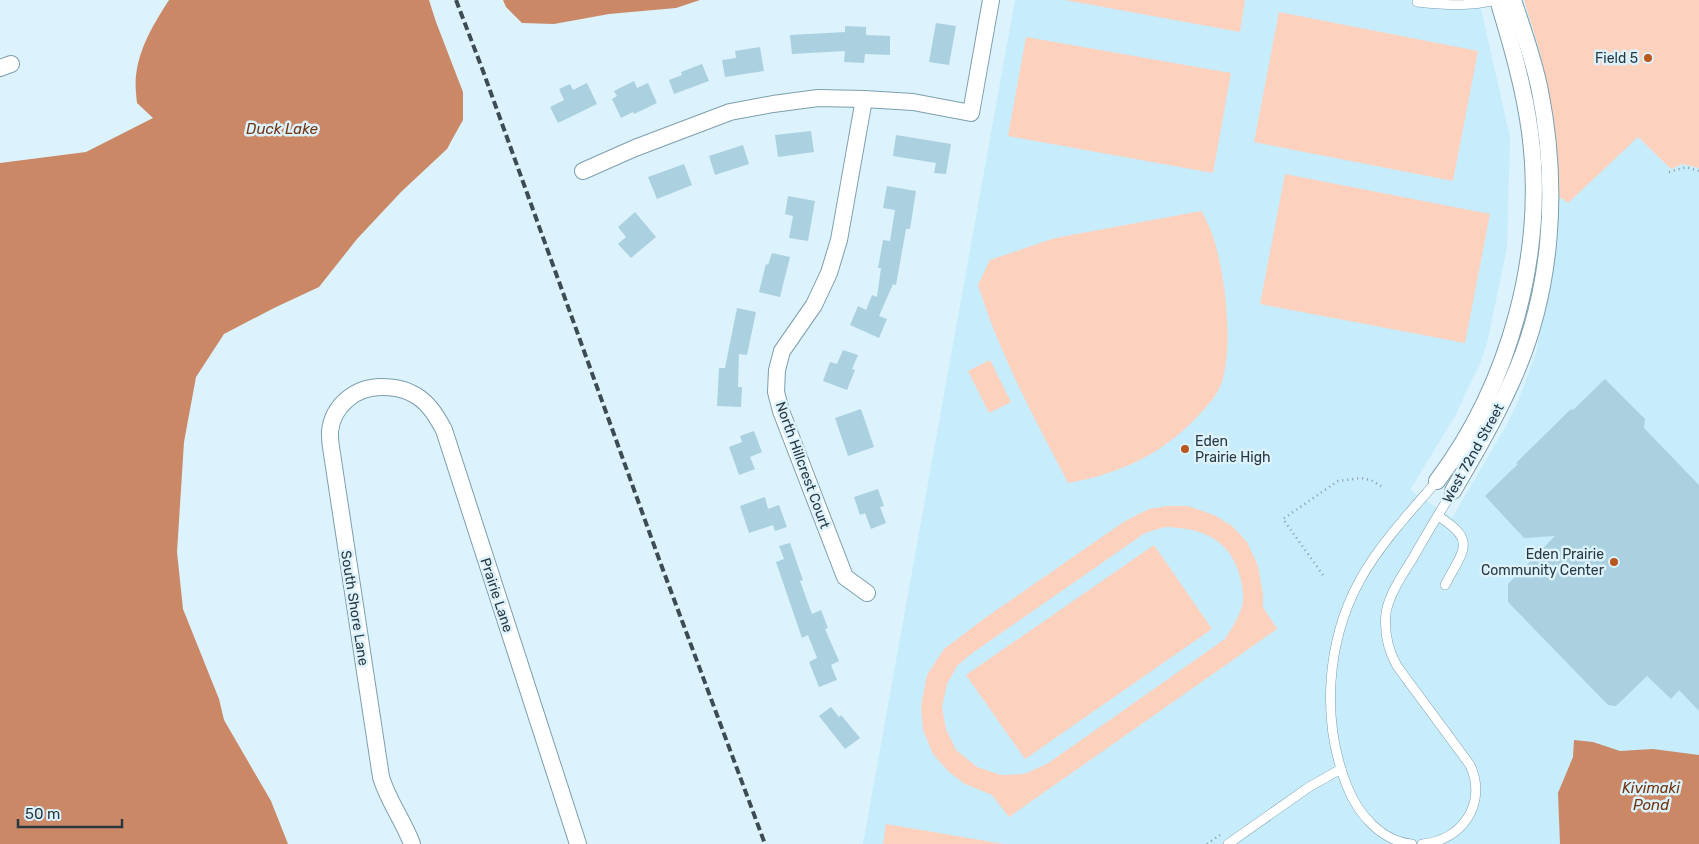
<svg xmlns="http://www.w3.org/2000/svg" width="1699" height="844" viewBox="0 0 1699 844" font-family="Rubik,sans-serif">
<rect width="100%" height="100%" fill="#dcf2fc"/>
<polygon fill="#c7ecfc" points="1015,0 1479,0 1510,137 1507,247 1488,339 1481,361 1455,416 1410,490 1452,518 1506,426 1518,401 1536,353 1555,249 1558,196 1638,137 1671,169 1682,164 1699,168 1699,844 863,844"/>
<g fill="#fcd2bf" fill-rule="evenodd">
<polygon points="1065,0 1245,0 1240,32"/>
<path d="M1524,0H1699V168L1682,164L1671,169L1638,137L1568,203L1558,196C1557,155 1554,114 1545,74C1540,49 1531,24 1524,0Z"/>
<polygon points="1279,12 1478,51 1453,181 1254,142"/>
<polygon points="1026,37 1231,73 1213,173 1008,136"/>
<polygon points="1285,174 1490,214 1465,343 1260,304"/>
<path d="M1201,211C1215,233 1220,261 1224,287C1228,313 1231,366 1219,389C1213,400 1204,410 1195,419C1159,456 1118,474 1068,483C1045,438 1020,393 1001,347C992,327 985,306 978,285L990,260L1055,238Z"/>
<polygon points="990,360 1011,402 989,413 968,371"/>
<path d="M1167,506H1188L1214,515L1232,526L1247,542L1258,566L1263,594V607L1277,629L1009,817L992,795L965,784L948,771L933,754L923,730L921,706L927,675L944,649L985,618L1125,521L1149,509ZM1165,527C1198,528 1226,536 1238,570C1241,579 1244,591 1243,601C1241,615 1232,627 1225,639L1047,764L1024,774L1001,775L977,767L956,750L946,729L942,707L947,684L957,666L971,654L1145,533Z"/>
<polygon points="1154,545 1212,629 1025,759 966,675"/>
<polygon points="886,824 1004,844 883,844"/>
</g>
<g fill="#ca8867">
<path d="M169,0H429L436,22L463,92V120L454,136L447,149L401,192L357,239L319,287L274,308L224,334L196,377L184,442L177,552L183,609L219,699L224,720L271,801L288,844H0V163L86,152L153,118L137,103C136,94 135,84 136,75C139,48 154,23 169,0Z"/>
<polygon points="503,0 700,0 676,8 609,14 554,24 522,23 506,7"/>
<polygon points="1574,740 1593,742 1620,751 1653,749 1699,755 1699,844 1560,844 1558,793 1573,757"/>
</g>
<g fill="#abd1e1">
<polygon points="936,23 956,26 949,65 929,62"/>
<polygon points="845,26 866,27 866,35 890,36 890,55 865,54 864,63 844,62 845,51 792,54 790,35 845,32"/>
<polygon points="760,47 764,71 725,77 722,60 736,58 735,51"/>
<polygon points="702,64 709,81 674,94 669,80 682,75 681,72"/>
<polygon points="634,81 637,88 648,83 657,103 634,114 633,112 621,118 612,99 617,96 614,91"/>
<polygon points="587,83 597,104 558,123 550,107 564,100 559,89 570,84 573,90"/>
<polygon points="811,131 814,152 778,157 775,135"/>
<polygon points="896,135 951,144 946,174 934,173 936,163 893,156"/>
<polygon points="743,145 749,164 715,175 709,156"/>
<polygon points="684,164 692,185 657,199 648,177"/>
<polygon points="887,186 916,191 910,229 906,229 896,285 893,284 879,316 887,319 879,338 850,325 858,306 866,310 872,295 877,297 881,268 878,268 883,240 890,241 895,210 883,208"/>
<polygon points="788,196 815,201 808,241 789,238 793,216 785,214"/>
<polygon points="635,212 656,237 631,258 618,244 626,237 618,227"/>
<polygon points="772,253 790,257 780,297 759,292 766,264 768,265"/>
<polygon points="737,308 756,312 747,355 739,354 738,387 742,387 741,407 717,406 719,368 725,368"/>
<polygon points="843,350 858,355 852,369 855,370 847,390 823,381 830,362 837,364"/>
<polygon points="1605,379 1645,419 1644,428 1699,485 1699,711 1679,690 1671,699 1647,676 1616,706 1608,705 1508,602 1508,584 1555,536 1524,538 1485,496 1518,464 1516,463 1571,409 1573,410"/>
<polygon points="861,409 874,447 848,456 835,418"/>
<polygon points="754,431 762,452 750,457 755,469 739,475 729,447 742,442 740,436"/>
<polygon points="878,489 884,506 880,507 886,523 871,529 865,513 860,515 854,497"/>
<polygon points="765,497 768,509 779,505 787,527 775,531 773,525 749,533 740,506"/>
<polygon points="790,543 803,580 800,581 812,614 821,610 828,628 825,629 839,661 831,665 837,680 819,687 809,662 817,658 808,635 802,638 776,562 784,559 779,546"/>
<polygon points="831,707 839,717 841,715 860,738 845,749 819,716"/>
</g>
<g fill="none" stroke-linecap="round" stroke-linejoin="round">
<g stroke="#7c9faf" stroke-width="10">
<g id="service">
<path d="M1417,2C1444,5 1470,7 1496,0"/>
<path d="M1438,516C1478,541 1463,550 1445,585"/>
<polyline points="1228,844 1309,787 1341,769"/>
<path d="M1412,844C1381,841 1358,814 1347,786C1321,721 1326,642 1360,580C1380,544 1410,512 1437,481"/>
<path d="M1422,844C1462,841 1488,803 1470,765L1397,666C1388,650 1384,632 1386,613C1389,594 1403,574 1413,558C1426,535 1439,513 1453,491"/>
</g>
</g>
<g stroke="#7c9faf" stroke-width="18">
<g id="minor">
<polyline points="0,68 11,64"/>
<polyline points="864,99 839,240 829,273 814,305 782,351 777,370 776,392 781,411 845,577 867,593"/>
<polyline points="583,171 635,148 730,112 773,104 818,98 864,99 913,102 971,113 991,0"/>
<path d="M1437,481C1510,384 1546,252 1530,132C1524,87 1511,43 1498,0"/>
<path d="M1453,491C1474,455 1495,419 1512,381C1553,291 1559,187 1540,91C1534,60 1523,30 1513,0"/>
<path d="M412,844C403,820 388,801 381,777L331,447C330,442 330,436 330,431C333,405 356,387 381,387C391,387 402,388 411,393C427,400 436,415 444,430L578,844"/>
</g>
</g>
<g stroke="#899ba3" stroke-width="2.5" stroke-dasharray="1 4" stroke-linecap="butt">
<polyline points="1669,172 1686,167 1699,171"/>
<polyline points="1323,575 1283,519 1338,481 1361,478 1371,480 1384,488"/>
<polyline points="1207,844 1220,835"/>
</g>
<use href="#service" stroke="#fff" stroke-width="9"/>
<use href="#minor" stroke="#fff" stroke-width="16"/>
<polyline stroke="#3c4c52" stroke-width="4" stroke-dasharray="8 4" stroke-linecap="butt" points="456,0 483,71 659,559 765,844"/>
</g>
<g fill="#b8561b" stroke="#dcf2fc" stroke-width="2">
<circle cx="1648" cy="58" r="5"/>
<circle cx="1185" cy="449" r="5"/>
<circle cx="1614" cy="562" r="5"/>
</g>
<g text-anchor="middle" stroke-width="5" stroke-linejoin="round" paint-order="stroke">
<g font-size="14" fill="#29383e" stroke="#dcf2fc" text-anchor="end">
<text x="1638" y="63">Field 5</text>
<text x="1195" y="446" text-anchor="start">Eden<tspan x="1195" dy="16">Prairie High</tspan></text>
<text x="1604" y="559">Eden Prairie<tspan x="1604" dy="16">Community Center</tspan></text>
</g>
<g font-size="14" fill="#29383e" stroke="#dcf2fc">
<text transform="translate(1473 453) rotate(-61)" y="5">West 72nd Street</text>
<text transform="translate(803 465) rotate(70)" y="5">North Hillcrest Court</text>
<text transform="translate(497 595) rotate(72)" y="5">Prairie Lane</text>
<text transform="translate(355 608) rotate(81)" y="5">South Shore Lane</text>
</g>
<g font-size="15" font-style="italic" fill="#733511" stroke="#dcf2fc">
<text x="282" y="134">Duck Lake</text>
<text x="1651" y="793">Kivimaki<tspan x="1651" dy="17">Pond</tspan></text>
</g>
</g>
<path d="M18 819v8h104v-8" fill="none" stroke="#29383e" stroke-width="2.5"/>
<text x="25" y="819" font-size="15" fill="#29383e" stroke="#dcf2fc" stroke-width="4" paint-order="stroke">50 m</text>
</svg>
